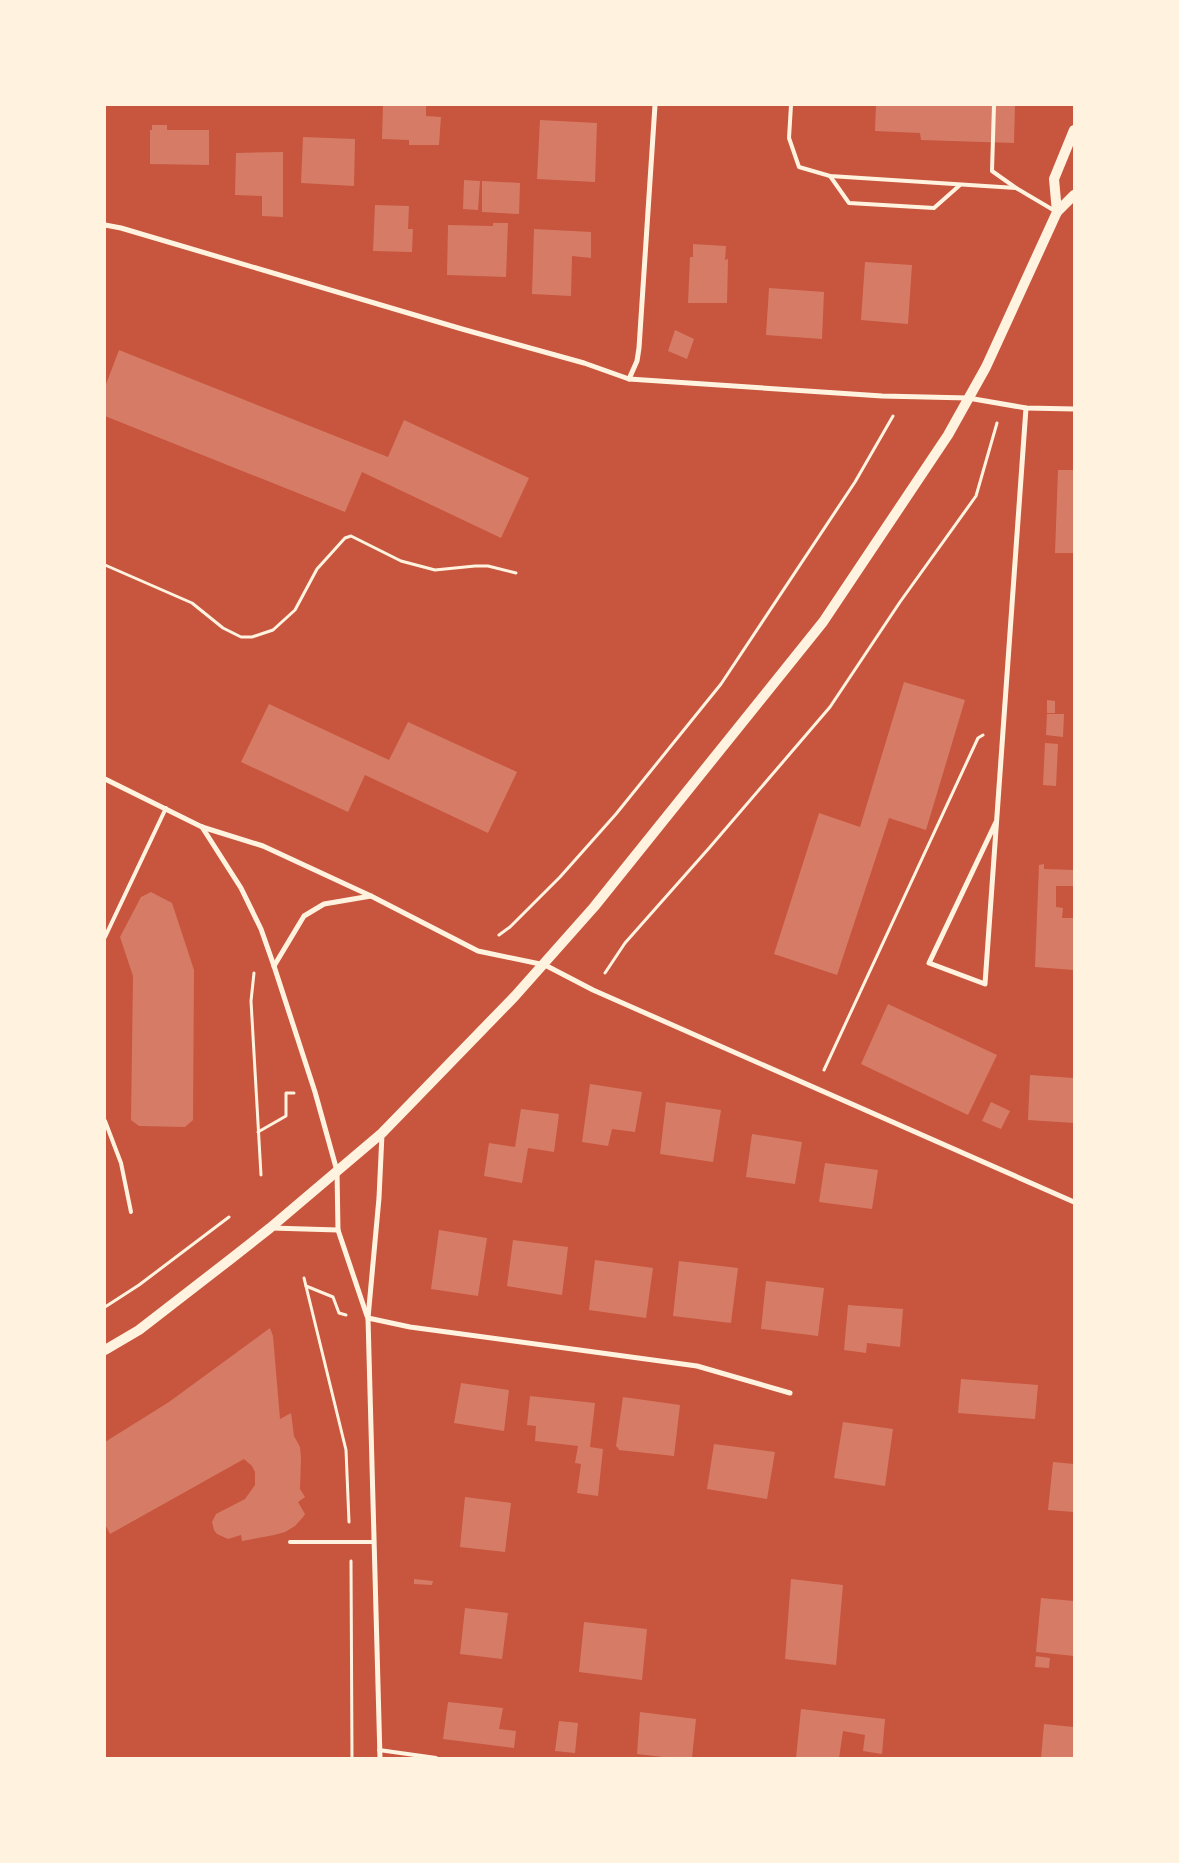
<svg xmlns="http://www.w3.org/2000/svg" width="1179" height="1863" viewBox="0 0 1179 1863" font-family="'PT Sans',sans-serif">
<rect width="100%" height="100%" fill="#c8553d"/>
<g fill="#d67c66">
<polygon points="383,105 426,105 426,116 441,117 439,145 409,145 409,140 382,139"/>
<polygon points="876,105 1015,105 1014,143 921,140 920,133 875,131"/>
<polygon points="540,120 597,123 595,182 537,179"/>
<polygon points="152,125 167,125 167,130 209,130 209,165 150,164 150,130 152,130"/>
<polygon points="303,137 355,139 354,186 301,183"/>
<polygon points="283,152 283,217 262,216 262,196 235,195 236,153"/>
<polygon points="464,180 480,181 478,210 463,209"/>
<polygon points="482,181 520,183 519,214 482,212"/>
<polygon points="375,205 409,206 408,229 413,229 412,252 373,251"/>
<polygon points="493,223 508,223 506,277 447,275 448,225 493,226"/>
<polygon points="534,229 591,232 591,258 572,256 571,296 532,294"/>
<polygon points="693,244 726,246 725,260 728,259 727,303 688,303 690,257 693,257"/>
<polygon points="865,262 912,265 908,324 861,320"/>
<polygon points="769,288 824,292 822,339 766,335"/>
<polygon points="675,330 694,339 687,359 668,351"/>
<polygon points="119,350 388,457 404,420 529,478 501,538 362,472 345,512 105,416 105,387"/>
<polygon points="1058,470 1074,470 1074,553 1055,553"/>
<polygon points="904,682 965,700 926,830 889,818 837,975 774,954 819,813 860,827"/>
<polygon points="1047,700 1055,701 1055,713 1047,713"/>
<polygon points="269,704 389,760 408,722 517,772 488,833 365,775 348,812 241,762"/>
<polygon points="1047,714 1064,714 1063,737 1046,735"/>
<polygon points="1045,743 1058,744 1056,786 1043,785"/>
<polygon points="1044,864 1044,869 1074,870 1074,886 1056,886 1056,907 1063,908 1062,918 1074,918 1074,970 1035,967 1039,865"/>
<polygon points="151,892 172,903 194,970 193,1120 185,1127 139,1126 131,1120 133,976 120,937 141,897"/>
<polygon points="888,1004 997,1055 968,1115 861,1064"/>
<polygon points="1030,1075 1074,1078 1074,1123 1028,1120"/>
<polygon points="590,1084 642,1092 635,1132 612,1129 608,1146 582,1142"/>
<polygon points="666,1102 721,1110 713,1162 660,1154"/>
<polygon points="991,1102 1010,1111 1001,1129 982,1121"/>
<polygon points="521,1109 559,1114 554,1152 528,1148 522,1183 484,1176 489,1143 515,1147"/>
<polygon points="752,1134 802,1142 795,1184 746,1177"/>
<polygon points="825,1163 878,1170 872,1209 819,1202"/>
<polygon points="439,1230 487,1238 478,1296 431,1289"/>
<polygon points="513,1240 568,1247 562,1295 507,1286"/>
<polygon points="595,1260 653,1268 646,1318 589,1310"/>
<polygon points="679,1261 738,1268 731,1323 673,1316"/>
<polygon points="766,1281 824,1288 818,1336 761,1329"/>
<polygon points="848,1305 903,1309 900,1347 867,1343 866,1353 844,1350"/>
<polygon points="270,1328 273,1336 280,1419 291,1413 294,1436 300,1447 301,1458 300,1489 305,1497 298,1502 305,1514 303,1517 295,1526 285,1532 274,1535 242,1541 241,1535 228,1539 217,1534 214,1530 212,1522 216,1514 245,1499 255,1485 255,1472 252,1466 244,1459 110,1534 105,1524 105,1442 169,1402"/>
<polygon points="961,1379 1038,1385 1035,1419 958,1413"/>
<polygon points="461,1383 509,1390 504,1431 454,1423"/>
<polygon points="530,1396 595,1403 590,1447 603,1449 598,1496 577,1493 581,1464 575,1463 578,1446 535,1441 536,1426 527,1425"/>
<polygon points="623,1397 680,1405 674,1456 619,1450 618,1448 616,1446"/>
<polygon points="843,1422 893,1429 885,1486 834,1478"/>
<polygon points="714,1444 775,1452 767,1499 707,1489"/>
<polygon points="1053,1462 1074,1464 1074,1512 1048,1510"/>
<polygon points="465,1497 511,1503 505,1552 460,1547"/>
<polygon points="414,1579 433,1581 432,1585 414,1584"/>
<polygon points="791,1579 843,1585 836,1665 785,1659"/>
<polygon points="1041,1598 1074,1601 1074,1656 1036,1652"/>
<polygon points="465,1608 508,1613 502,1659 460,1654"/>
<polygon points="584,1622 647,1629 642,1680 579,1672"/>
<polygon points="1036,1656 1050,1658 1049,1668 1035,1667"/>
<polygon points="448,1702 503,1708 499,1729 516,1731 514,1748 443,1739"/>
<polygon points="801,1709 885,1719 882,1754 863,1751 865,1735 843,1731 839,1758 796,1758"/>
<polygon points="640,1712 696,1719 692,1758 671,1758 637,1754"/>
<polygon points="559,1721 578,1723 575,1753 555,1751"/>
<polygon points="1044,1724 1074,1727 1074,1758 1041,1758"/>
</g>
<g fill="none" stroke-linecap="round" stroke-linejoin="round">
<g stroke="#fff3e0" stroke-width="3">
<polyline points="105,565 192,603 223,628 241,637 252,637 273,630 295,610 317,569 345,538 351,536 401,561 435,570 475,566 488,566 516,573"/>
<polyline points="499,935 510,927 560,877 616,814 721,684 855,482 893,416"/>
<polyline points="254,973 251,1001 261,1175"/>
<polyline points="605,973 625,943 710,847 830,707 900,602 976,496 997,423"/>
<polyline points="824,1070 978,738 983,735"/>
<polyline points="258,1132 286,1116 286,1093 294,1093"/>
<polyline points="304,1278 346,1450 349,1522"/>
<polyline points="306,1286 333,1297 339,1313 346,1315"/>
<polyline points="105,1307 139,1285 229,1217"/>
<polyline points="351,1561 352,1758"/>
</g>
<g stroke="#fff3e0" stroke-width="4">
<polyline points="791,105 789,138 799,167 830,176 1016,188 1055,211"/>
<polyline points="994,105 992,171 1016,188"/>
<polyline points="830,176 849,203 934,208 960,185"/>
<polyline points="105,937 166,808"/>
<polyline points="105,1121 121,1163 131,1212"/>
<polyline points="290,1542 374,1542"/>
<polyline points="379,1750 436,1758"/>
</g>
<g stroke="#fff3e0" stroke-width="5">
<polyline points="105,225 121,228 462,329 584,363 629,379 882,396 968,398 1026,408 1074,409"/>
<polyline points="629,379 637,361 639,348 655,105"/>
<polyline points="105,779 202,827 263,846 371,896 478,951 545,965 593,990 1074,1202"/>
<polyline points="996,822 929,963 985,984 1026,408"/>
<polyline points="202,827 241,888 261,929 274,966 315,1092 337,1171 338,1230 367,1316"/>
<polyline points="274,966 304,916 324,904 371,896"/>
<polyline points="271,1228 338,1230"/>
<polyline points="368,1318 410,1327 697,1366 790,1393"/>
<polyline points="380,1758 368,1318 379,1198 382,1134"/>
</g>
<g stroke="#fff3e0" stroke-width="10">
<polyline points="1057,212 1054,179 1074,130"/>
<polyline points="105,1350 139,1330 232,1258 270,1228 382,1133 515,996 594,907 823,622 948,435 986,367 1057,212 1074,195"/>
</g>
</g>
<rect width="1179" height="1863" fill="none" stroke="#fff3e0" stroke-width="212"/>
</svg>
